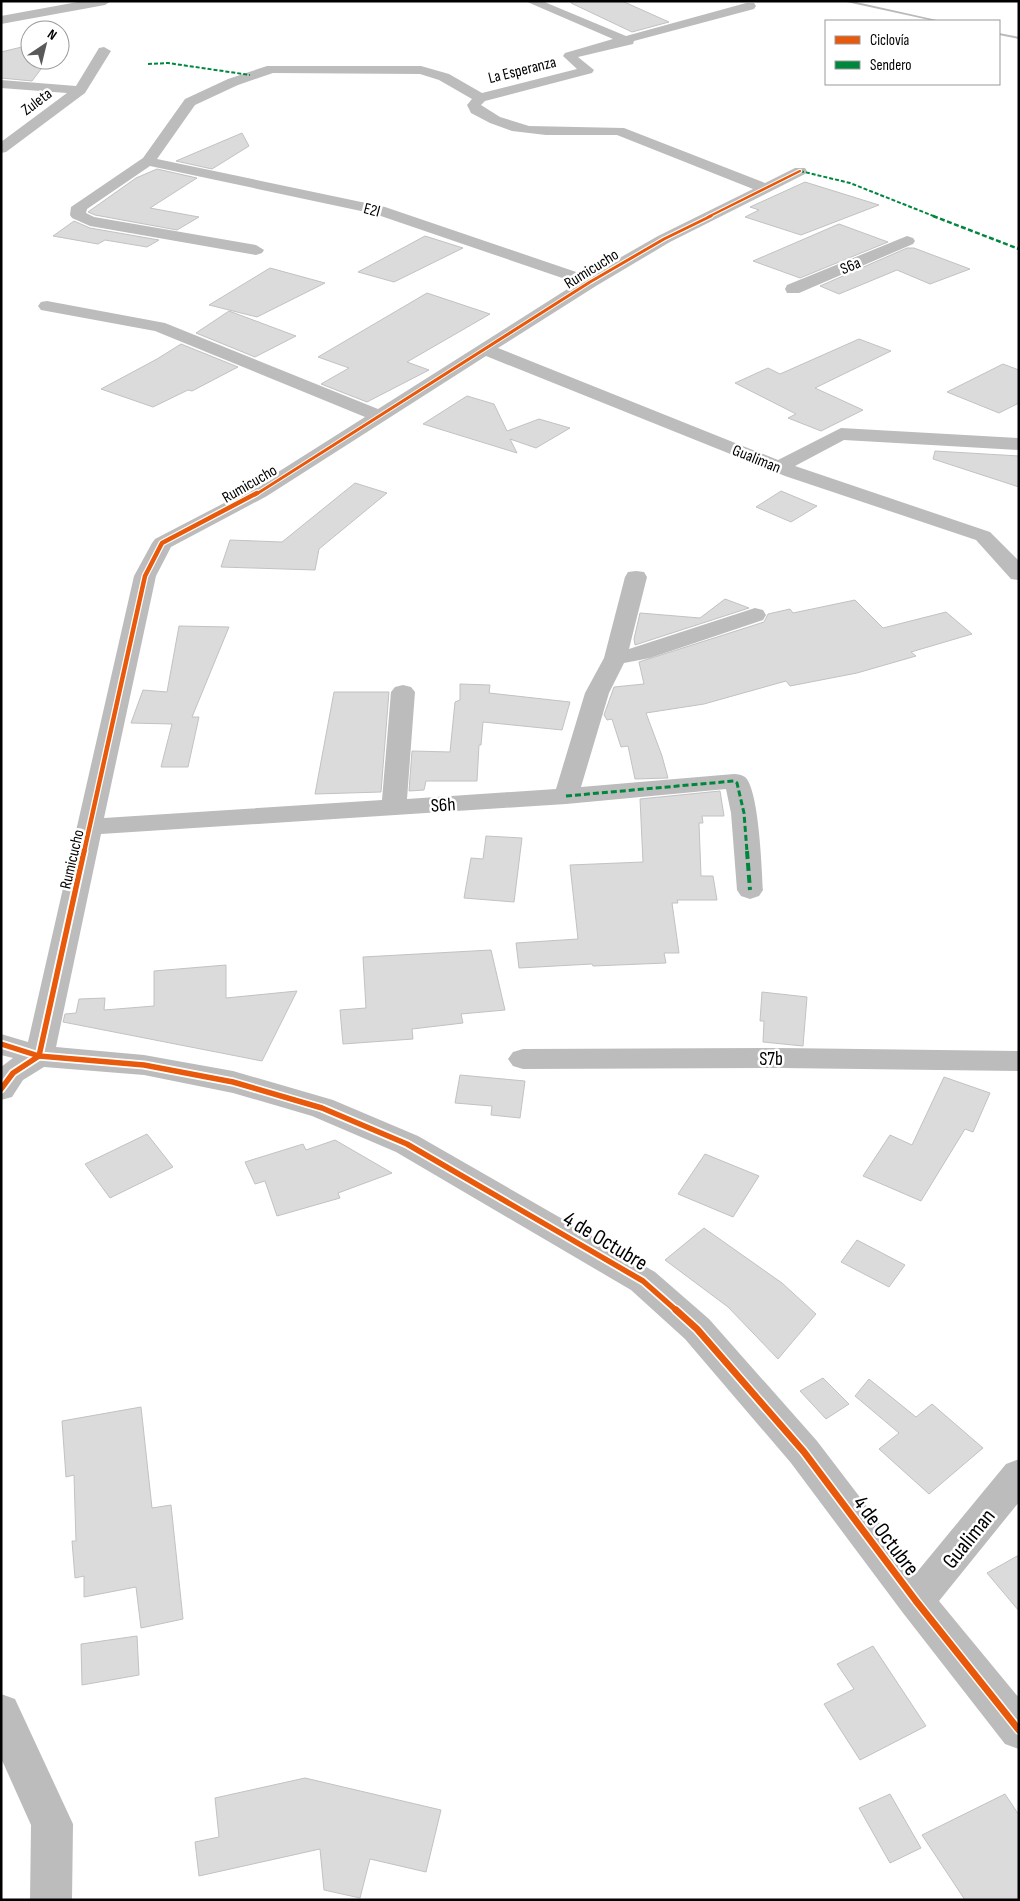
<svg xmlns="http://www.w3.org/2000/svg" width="1020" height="1901" viewBox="0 0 1020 1901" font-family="'Sofia Sans Condensed',sans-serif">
<rect width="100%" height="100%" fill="#fff"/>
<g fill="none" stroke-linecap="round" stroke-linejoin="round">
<g fill="#b9b9b9" fill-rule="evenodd">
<polygon points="842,1 852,1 941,21 934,21"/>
<polygon points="999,33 1019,37 1019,39 999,35"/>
</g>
</g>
<g fill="#dbdbdb" stroke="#c2c2c2">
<polygon points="571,1 622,1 669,22 632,32 571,3"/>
<polygon points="30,45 30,60 44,65 32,81 1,78 1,52"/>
<polygon points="242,133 249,146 212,169 176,161"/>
<polygon points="157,169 197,178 150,208 199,217 177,230 95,215 88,212 136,178"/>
<polygon points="805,182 879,205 801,235 745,217 759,210 750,207"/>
<polygon points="74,221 90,228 159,240 147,247 105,240 98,244 53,236"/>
<polygon points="839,224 888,242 800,278 753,261"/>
<polygon points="425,236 463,248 394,282 358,272"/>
<polygon points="907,248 914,248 970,269 930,284 897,270 839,294 820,286"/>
<polygon points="270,268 325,283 257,317 209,305"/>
<polygon points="427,293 490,314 407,362 429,370 367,402 321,384 349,368 318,357"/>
<polygon points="229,311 296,336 255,357 196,333"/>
<polygon points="859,339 891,351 815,388 863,410 821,431 788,418 796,414 735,383 768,368 780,374"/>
<polygon points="181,344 238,367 192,391 188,390 153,407 101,389 157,359"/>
<polygon points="1003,364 1019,370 1019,403 999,413 947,392"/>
<polygon points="467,396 494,404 507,431 539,419 570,428 536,448 510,439 517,453 423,424"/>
<polygon points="935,451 1019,456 1019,487 933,459"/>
<polygon points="355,483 387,493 319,549 315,570 221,567 230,540 282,542"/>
<polygon points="781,491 817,506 791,522 756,507"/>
<polygon points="725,599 749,608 635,645 634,639 640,613 700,618"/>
<polygon points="855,600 883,628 946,612 972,634 911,652 916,656 857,673 790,686 786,681 704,704 646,713 662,756 668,778 635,779 628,746 621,747 612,719 607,720 604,715 614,687 644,684 639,662 764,622 768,614 790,609 793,613"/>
<polygon points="179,626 229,627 192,717 199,717 188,767 161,767 172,724 131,723 143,690 167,692"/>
<polygon points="460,684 490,685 489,693 570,702 562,730 483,722 481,745 479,745 477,781 426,781 424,790 409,791 412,751 450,752 455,702 460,700"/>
<polygon points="334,692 389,692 381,792 315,794"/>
<polygon points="720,791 724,816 702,816 703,823 699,823 701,876 713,876 717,900 677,900 678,903 672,903 679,953 664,953 666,963 593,966 592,964 519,968 516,943 578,939 570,865 643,862 640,799"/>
<polygon points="486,836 522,838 514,902 464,898 471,858 483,859"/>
<polygon points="491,950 505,1010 461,1014 463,1023 412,1029 413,1039 343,1044 340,1010 366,1008 363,957"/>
<polygon points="226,965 226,998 297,991 262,1061 63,1022 65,1014 76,1013 79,999 105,998 104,1010 154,1006 154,971"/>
<polygon points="762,992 807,997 803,1046 763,1042 764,1021 760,1021"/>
<polygon points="460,1075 525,1081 520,1118 491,1115 492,1106 455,1103"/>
<polygon points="944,1077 990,1093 973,1132 965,1129 921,1201 863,1176 890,1135 912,1145"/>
<polygon points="147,1134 173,1167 110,1198 85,1164"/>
<polygon points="335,1140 392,1173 338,1193 340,1198 277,1216 265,1181 255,1184 245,1162 303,1144 306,1150"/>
<polygon points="705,1154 759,1176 733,1217 678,1194"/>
<polygon points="704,1228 782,1283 816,1314 778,1359 728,1307 665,1260"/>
<polygon points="857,1240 905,1265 889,1287 841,1262"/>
<polygon points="823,1378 849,1404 826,1419 800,1391"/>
<polygon points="869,1379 916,1417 932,1404 983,1448 929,1494 879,1449 899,1433 855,1396"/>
<polygon points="141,1407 152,1508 171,1505 183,1619 141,1628 136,1587 84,1597 84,1576 75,1578 72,1541 76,1541 74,1475 66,1477 62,1421"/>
<polygon points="1019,1555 1019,1611 987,1573"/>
<polygon points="137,1636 139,1675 82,1685 81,1644"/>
<polygon points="873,1646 926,1726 860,1760 824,1704 854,1689 837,1664"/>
<polygon points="305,1778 441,1810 426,1872 370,1859 360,1898 324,1890 320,1849 199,1876 195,1842 219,1837 215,1798"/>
<polygon points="890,1794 921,1848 890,1863 859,1808"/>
<polygon points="1005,1794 1019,1815 1019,1900 965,1900 922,1835"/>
</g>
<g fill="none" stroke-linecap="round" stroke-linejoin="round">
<g fill="#bcbcbc" fill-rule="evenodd">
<polygon points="83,1 111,1 105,5 1,24 1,16"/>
<path d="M525,1H542L626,36L746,3H754L756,6L754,9L634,41L633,44L578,57L594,70L592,73L485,101L481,105L500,117L529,126L624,128L765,183L795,168H805L807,171L805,174L670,242L596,286L498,348L778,460L841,428L1019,438V450L844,440L795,466L990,532L1019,561V580L1011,579L976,540L785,476L486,356L267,496L171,547L156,576L104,818L382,800L391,692L395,687L403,685L411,687L415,692L407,799L556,789L585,693L604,658L625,577L628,572L636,571L644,572L647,577L629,649L755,608L763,610L766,615L763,620L650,658L624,663L609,693L581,787L734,774C738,774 742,775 745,777C759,789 762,870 763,890L759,896L750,899L741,896L737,890L731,813L726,789L566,804L101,834L56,1047L144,1055L233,1071L333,1100L418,1136L655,1272L709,1319L817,1441L917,1572L1006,1464L1019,1459V1502L939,1601L1019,1698V1749L1005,1744L903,1613L791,1463L685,1339L631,1290L396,1152L312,1116L233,1093L144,1075L44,1067L23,1080L12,1097L1,1100V1067L13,1058L1,1055V1034L28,1042L134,576L152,543L155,539L253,488L365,417L155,331L41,310L38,306L41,302L47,301L165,323L378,409L577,283L375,214L150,166L87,209L86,213L94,217L256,245L264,250L262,253L256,255L90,226L72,218L70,215L71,207L143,158L185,99L228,79L267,66H421L449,74L482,93L577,69L563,56L565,53L613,39ZM273,73L420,74L439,80L472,99L467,105L471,113L490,123L512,131L546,135H617L753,189L658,236L588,276L385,207L157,159L195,105L238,85Z"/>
<polygon points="104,47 111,51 85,93 6,152 1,153 1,142 67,93 1,88 1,80 76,86 99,48"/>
<polygon points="907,236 913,238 915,241 913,244 799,293 787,293 785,289 787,285"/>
<polygon points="781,1048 1019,1051 1019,1071 781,1068 523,1069 513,1066 508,1059 513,1052 523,1049"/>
<polygon points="1,1694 15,1699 73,1824 72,1900 30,1900 31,1825 1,1758"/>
</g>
<g stroke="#00873e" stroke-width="2" stroke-dasharray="4 2" stroke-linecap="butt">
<polyline points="148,64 168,63 250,75"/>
<polyline points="800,171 850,183 936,217"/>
</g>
<polyline stroke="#00873e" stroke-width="2.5" stroke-dasharray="5 2.5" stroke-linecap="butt" points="933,216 1019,249"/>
<polyline stroke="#00873e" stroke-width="3" stroke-dasharray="6 3" stroke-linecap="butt" points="566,796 734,781 737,783 744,813 747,852"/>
<polyline stroke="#00873e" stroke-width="4" stroke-dasharray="8 4" stroke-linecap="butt" points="747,851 750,890"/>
<g stroke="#fff" stroke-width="4.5">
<polyline id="cycleway-far4" points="708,217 800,171"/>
</g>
<g stroke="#fff" stroke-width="5">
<polyline id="cycleway-far3" points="255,495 590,282 664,239 711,216"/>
</g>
<g stroke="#fff" stroke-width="7">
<polyline id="cycleway-far2" points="84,852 145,576 162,543 257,493"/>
</g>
<g stroke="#fff" stroke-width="9">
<g id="cycleway-far1">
<polyline points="1,1044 39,1056 144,1065 233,1082 322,1108 407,1144 643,1281 677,1311"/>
<polyline points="1,1089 13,1073 39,1056 84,851"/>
</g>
</g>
<g stroke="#fff" stroke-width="10">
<polyline id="cycleway" points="676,1310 697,1329 804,1452 916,1601 1019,1730"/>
</g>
<use href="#cycleway-far4" stroke="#e8590c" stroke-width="2.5"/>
<use href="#cycleway-far3" stroke="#e8590c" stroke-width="3"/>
<use href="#cycleway-far2" stroke="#e8590c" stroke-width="4.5"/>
<use href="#cycleway-far1" stroke="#e8590c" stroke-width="5.5"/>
<use href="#cycleway" stroke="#e8590c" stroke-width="7"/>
</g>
<g text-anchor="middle" stroke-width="5" stroke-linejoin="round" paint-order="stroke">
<g font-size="16" fill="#000" stroke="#fff">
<text transform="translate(522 69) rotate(-14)" y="6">La Esperanza</text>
<text transform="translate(36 101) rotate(-37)" y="6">Zuleta</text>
<text transform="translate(372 209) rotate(15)" y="6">E2l</text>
<text transform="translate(850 265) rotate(-23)" y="6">S6a</text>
<text transform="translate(591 268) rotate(-32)" y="6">Rumicucho</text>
<text transform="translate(757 458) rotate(22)" y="6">Gualiman</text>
<text transform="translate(249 483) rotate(-30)" y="6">Rumicucho</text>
<text transform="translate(71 859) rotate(-77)" y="6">Rumicucho</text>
</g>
<g font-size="19" fill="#000" stroke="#fff">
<text transform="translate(443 804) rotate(-4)" y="7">S6h</text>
<text x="771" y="1065">S7b</text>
</g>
<g font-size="22" fill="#000" stroke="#fff">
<text transform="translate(606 1240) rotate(31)" y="8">4 de Octubre</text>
<text transform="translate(887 1535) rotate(53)" y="8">4 de Octubre</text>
<text transform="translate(968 1538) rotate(-51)" y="8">Gualiman</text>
</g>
</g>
<rect width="1020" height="1901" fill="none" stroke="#000000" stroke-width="5"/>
<rect x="825" y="20" width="175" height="65" fill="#ffffff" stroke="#999999"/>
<rect x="835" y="36" width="25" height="8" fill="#e8590c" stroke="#999999"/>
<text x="870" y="45" font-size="15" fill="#000000">Ciclovía</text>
<rect x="835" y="61" width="25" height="8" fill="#00873e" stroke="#999999"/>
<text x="870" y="70" font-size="15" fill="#000000">Sendero</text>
<g transform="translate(45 45) rotate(35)"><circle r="24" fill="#ffffff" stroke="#999999"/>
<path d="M0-4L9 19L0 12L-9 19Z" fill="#595959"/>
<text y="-8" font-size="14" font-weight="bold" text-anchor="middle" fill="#000000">N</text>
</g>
</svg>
